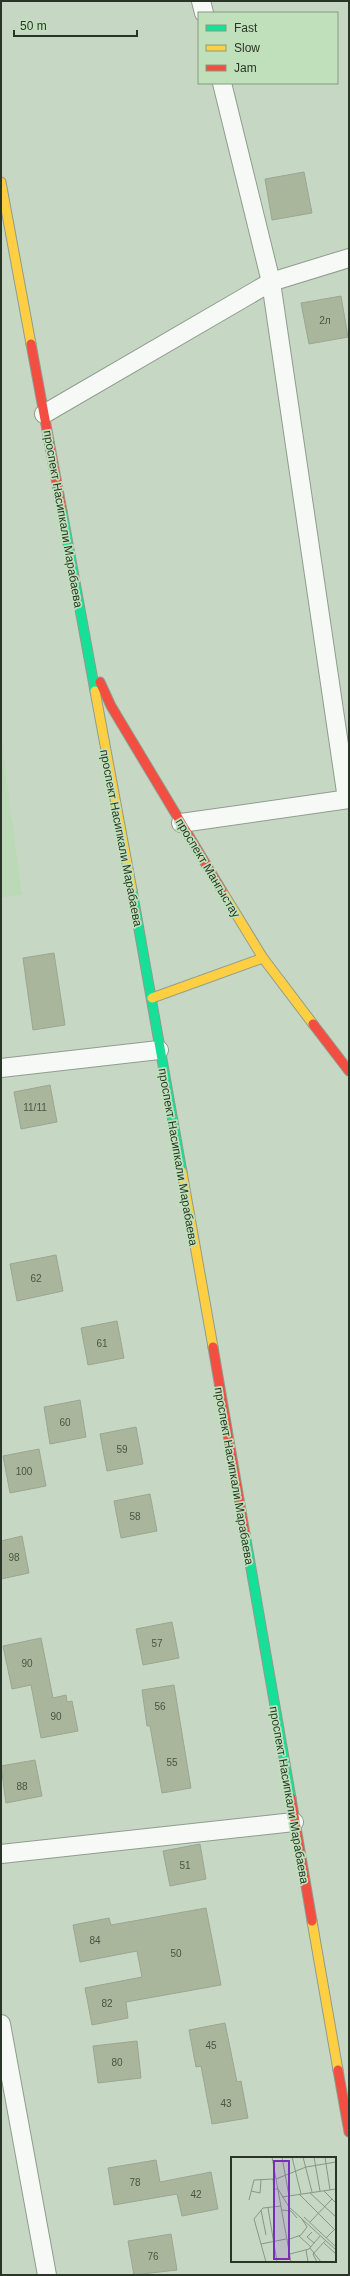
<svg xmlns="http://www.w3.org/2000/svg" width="350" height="2276" viewBox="0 0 350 2276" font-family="Arial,sans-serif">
<rect width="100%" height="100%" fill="#c6d8c3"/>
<polygon fill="#bcd9b7" points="1,738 22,895 1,897"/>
<g fill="#a9b69b" stroke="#9ba694">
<polygon points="304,172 312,213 272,220 265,179"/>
<polygon points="341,296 348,337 309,344 301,303"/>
<polygon points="54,953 65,1025 33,1030 23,958"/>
<polygon points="50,1085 57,1122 21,1129 14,1092"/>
<polygon points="56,1255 63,1291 17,1301 10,1264"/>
<polygon points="117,1321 124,1358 88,1365 81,1328"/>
<polygon points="80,1400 86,1437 50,1444 44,1407"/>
<polygon points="136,1427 143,1464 107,1471 100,1434"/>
<polygon points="39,1449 46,1486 10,1493 3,1456"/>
<polygon points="150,1494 157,1531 121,1538 114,1501"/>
<polygon points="22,1536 29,1573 1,1579 1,1541"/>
<polygon points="172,1622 179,1658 143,1665 136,1629"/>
<polygon points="41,1638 53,1698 66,1695 67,1702 72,1701 78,1731 41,1738 31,1685 12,1689 3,1646"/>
<polygon points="174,1685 191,1788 162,1793 150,1726 147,1726 142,1690"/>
<polygon points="35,1760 42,1796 6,1803 1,1766"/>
<polygon points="200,1844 206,1879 170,1886 163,1851"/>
<polygon points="206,1908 221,1985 126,2002 128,2018 92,2025 85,1988 142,1977 137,1951 80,1962 73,1925 109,1918 111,1925"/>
<polygon points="225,2023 237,2082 241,2081 248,2118 212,2124 201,2066 196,2067 189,2030"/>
<polygon points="137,2041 141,2078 98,2083 93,2046"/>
<polygon points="156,2160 160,2182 211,2172 218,2209 182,2216 177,2194 114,2205 108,2168"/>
<polygon points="171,2234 177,2270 134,2275 128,2241"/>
</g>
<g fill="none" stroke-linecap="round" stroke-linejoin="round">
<g stroke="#8f9d8d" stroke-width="20">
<g id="street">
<polyline points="201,1 204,13"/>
<polyline points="222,83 271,282 347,799"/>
<polyline points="44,414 271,282 349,258"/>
<polyline points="181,823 349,799"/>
<polyline points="1,1068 159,1050"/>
<polyline points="1,1854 294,1822"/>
<polyline points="1,2024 47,2275"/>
</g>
</g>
<g stroke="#8f9d8d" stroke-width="11">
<g id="fast">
<polyline points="62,511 95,691"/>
<polyline points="132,890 182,1172"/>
<polyline points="245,1534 291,1798"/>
</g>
</g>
<g stroke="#8f9d8d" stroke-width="11">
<g id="slow">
<polyline points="1,182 31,344"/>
<polyline points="95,691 132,890"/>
<polyline points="222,891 263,958 313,1024"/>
<polyline points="152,998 263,958"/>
<polyline points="182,1172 213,1347"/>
<polyline points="312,1921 338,2070"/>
</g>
</g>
<g stroke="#8f9d8d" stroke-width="11">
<g id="jam">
<polyline points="31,344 62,511"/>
<polyline points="100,682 111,706 222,891"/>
<polyline points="313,1024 349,1071"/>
<polyline points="213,1347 245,1534"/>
<polyline points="291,1798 312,1921"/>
<polyline points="338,2070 349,2132"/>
</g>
</g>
<use href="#street" stroke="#f6f9f6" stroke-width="18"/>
<use href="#fast" stroke="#16e098" stroke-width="9"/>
<use href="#slow" stroke="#ffcf43" stroke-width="9"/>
<use href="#jam" stroke="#f24e42" stroke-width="9"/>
</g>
<g text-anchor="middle" stroke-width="3.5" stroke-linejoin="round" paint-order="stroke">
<g font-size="10" fill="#495644">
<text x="325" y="324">2л</text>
<text x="35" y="1111">11/11</text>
<text x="36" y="1282">62</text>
<text x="102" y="1347">61</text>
<text x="65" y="1426">60</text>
<text x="122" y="1453">59</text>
<text x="24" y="1475">100</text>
<text x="135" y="1520">58</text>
<text x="14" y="1561">98</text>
<text x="157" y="1647">57</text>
<text x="27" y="1667">90</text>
<text x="160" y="1710">56</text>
<text x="56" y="1720">90</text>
<text x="172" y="1766">55</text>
<text x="22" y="1790">88</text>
<text x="185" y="1869">51</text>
<text x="95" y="1944">84</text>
<text x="176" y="1957">50</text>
<text x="107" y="2007">82</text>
<text x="211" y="2049">45</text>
<text x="117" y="2066">80</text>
<text x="226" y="2107">43</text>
<text x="135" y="2186">78</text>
<text x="196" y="2198">42</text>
<text x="153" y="2260">76</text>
</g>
<g font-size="12" fill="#293627" stroke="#c0e0bb">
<text transform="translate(63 519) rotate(80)" y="4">проспект Насипкали Марабаева</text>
<text transform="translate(121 838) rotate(79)" y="4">проспект Насипкали Марабаева</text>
<text transform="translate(208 868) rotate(59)" y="4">проспект Мангыстау</text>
<text transform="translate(178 1157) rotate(80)" y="4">проспект Насипкали Марабаева</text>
<text transform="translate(234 1476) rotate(80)" y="4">проспект Насипкали Марабаева</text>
<text transform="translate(289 1795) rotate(80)" y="4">проспект Насипкали Марабаева</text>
</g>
</g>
<g transform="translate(231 2157)">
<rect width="105" height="105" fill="#c6d8c3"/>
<path fill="none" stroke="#879785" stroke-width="1" d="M41,0L60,105M51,0L58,39M61,0L70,37M72,0L81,35M83,0L89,34M94,0L99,33M45,22L75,10L105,5M20,34L29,36L30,23M93,34L105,46M79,36L105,60M68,37L105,74M51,40L105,32M18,43L23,23L42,22L43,32H47L58,50L105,93M37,51L46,105M30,53L35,78M51,53L60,54L66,61M73,60L105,90M79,65L101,42M81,75L76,80L83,86M68,79L80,90M95,81L105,71M56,83L70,78L76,70L71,62M93,86L105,97M30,87L55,82M79,91L90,105M75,93L77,105M59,97L78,92L89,79M35,105L23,62L32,51L50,49M86,105L82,97L94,84"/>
<path fill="#7b2cbf" fill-opacity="0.15" stroke="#7b2cbf" stroke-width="2" d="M43,4H58V102H43Z"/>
<rect width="105" height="105" fill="none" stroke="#293627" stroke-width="2"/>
</g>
<rect width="350" height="2276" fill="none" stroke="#293627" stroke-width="4"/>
<rect x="198" y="12" width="140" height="72" fill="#c0e0bb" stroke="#849c80"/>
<rect x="206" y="25" width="20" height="6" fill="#16e098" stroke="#849c80"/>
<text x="234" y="32" font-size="12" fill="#293627">Fast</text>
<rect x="206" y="45" width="20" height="6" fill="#ffcf43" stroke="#849c80"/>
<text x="234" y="52" font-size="12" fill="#293627">Slow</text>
<rect x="206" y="65" width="20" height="6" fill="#f24e42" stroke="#849c80"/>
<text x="234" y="72" font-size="12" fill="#293627">Jam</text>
<path d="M14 30v6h123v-6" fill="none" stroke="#293627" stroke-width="2"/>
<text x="20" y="30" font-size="12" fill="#293627" stroke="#c0e0bb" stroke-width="3" paint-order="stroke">50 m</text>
</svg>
